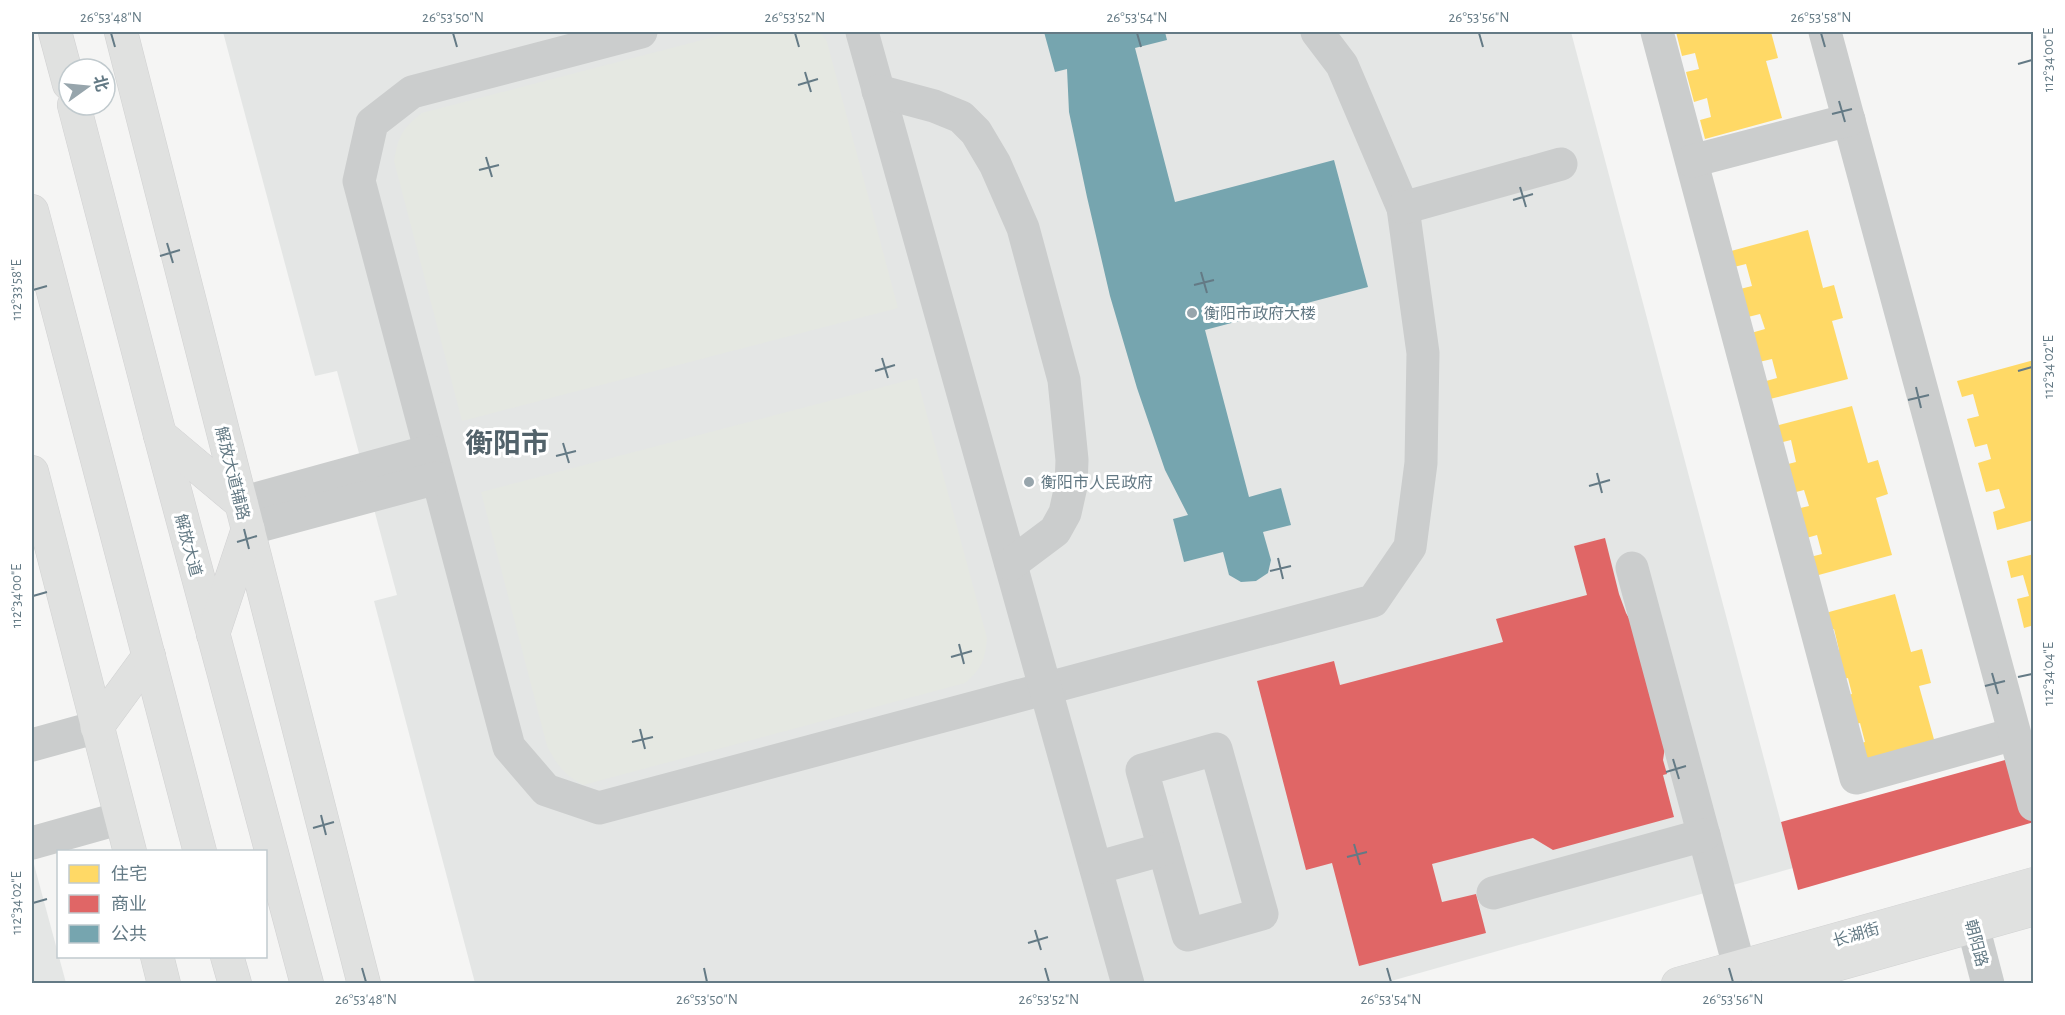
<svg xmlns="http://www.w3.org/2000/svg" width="2065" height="1015" viewBox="0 0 2065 1015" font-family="'Alegreya Sans','Noto Sans SC',sans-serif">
<rect width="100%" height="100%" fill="#f5f5f4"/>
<g fill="#e4e6e5">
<polygon points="223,32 1571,32 1793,868 1384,983 475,983 374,601 397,595 337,371 315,376"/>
<polygon points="32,857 66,983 32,983"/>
</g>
<g fill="#e5e8e2">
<path d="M733,32H820L827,42L898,308L462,421L394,161C398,137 402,128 422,113Z"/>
<path d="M917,378L987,638C985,660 982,668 965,683L583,785C563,774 557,765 547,746L481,492Z"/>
</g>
<g fill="#ffd966">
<polygon points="1676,32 1771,32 1778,58 1766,61 1782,118 1705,139 1700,120 1711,117 1707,98 1694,102 1686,72 1699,69 1695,53 1682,56"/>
<polygon points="1808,230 1823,288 1834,285 1843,318 1832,321 1848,379 1770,399 1766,381 1777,378 1772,359 1759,362 1751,333 1765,329 1760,314 1748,317 1740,289 1752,286 1746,264 1734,267 1731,251"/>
<polygon points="2034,360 2034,520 1997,530 1993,512 2005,508 1999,489 1986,492 1978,463 1991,459 1987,444 1975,447 1967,419 1979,416 1973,394 1962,397 1957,381"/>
<polygon points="1852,406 1868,463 1878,460 1888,494 1876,498 1892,555 1815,576 1810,557 1822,554 1817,535 1803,539 1796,509 1809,506 1804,490 1792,493 1784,465 1796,462 1791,440 1779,443 1775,426"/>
<polygon points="2034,554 2034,625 2024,628 2017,599 2029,596 2023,575 2011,578 2007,561"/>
<polygon points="1895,594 1911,652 1922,649 1931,683 1919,686 1935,743 1858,764 1853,745 1865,742 1860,723 1846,727 1839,697 1852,694 1848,678 1835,681 1827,653 1839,650 1834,629 1822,632 1818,615"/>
</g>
<g fill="#e06666">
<polygon points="1605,538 1619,594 1626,613 1645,647 1665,747 1663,760 1667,774 1663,775 1674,817 1553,850 1533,838 1432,864 1442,902 1476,894 1486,933 1359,966 1332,863 1306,870 1257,681 1334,661 1340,685 1503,642 1496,619 1587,595 1574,546"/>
<polygon points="2034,752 2034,822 1798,890 1781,822"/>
</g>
<polygon fill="#76a5af" points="1044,32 1165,32 1167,40 1135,48 1175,202 1334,160 1368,287 1205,330 1249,497 1281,488 1291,525 1263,532 1271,560 1268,573 1256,581 1241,582 1229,575 1223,552 1184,562 1173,519 1188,515 1165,470 1137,388 1110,296 1087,197 1069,112 1067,69 1055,72"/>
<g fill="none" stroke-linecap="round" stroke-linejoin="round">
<g stroke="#d1d2d2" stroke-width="34">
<g id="major">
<polyline points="121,32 364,984"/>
<polyline points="32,472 130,852"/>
<polyline points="97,727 149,656"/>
<polyline points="157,956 164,984"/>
<polyline points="1678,984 2034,884"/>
<polyline points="1768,984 2034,909"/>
</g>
</g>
<g stroke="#d1d1d2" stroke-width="34">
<g id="highway">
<polyline points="55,32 69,84"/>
<polyline points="74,105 160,435 307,984"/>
<polyline points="32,211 200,852"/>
<polyline points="160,435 241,503"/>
<polyline points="213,634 248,529"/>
<polyline points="227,956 235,984"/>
</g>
</g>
<g stroke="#cbcdcd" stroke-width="33">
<polyline points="641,32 412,92 372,123 359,181 509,747 546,790 599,808 1373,601 1410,547 1421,463 1423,353 1403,208 1342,65 1317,32"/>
<polyline points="862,32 1128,984"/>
<polyline points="1657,32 1856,778 2014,734"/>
<polyline points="1825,32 2034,805"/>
<polyline points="878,91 934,106 961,117 976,132 995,164 1023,228 1064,380 1072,460 1071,486 1065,513 1055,531 1011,564"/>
<polyline points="1692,161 1849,120"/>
<polyline points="1403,208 1561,164"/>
<polyline points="241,503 430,451"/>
<polyline points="248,529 437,478"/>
<polyline points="1632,568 1739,966"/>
<polyline points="32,745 97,727"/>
<polygon points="1216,749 1262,914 1188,935 1142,770"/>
<polyline points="32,843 121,818"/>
<polyline points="1096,868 1164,849"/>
<polyline points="1493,893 1704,835"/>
<polyline points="1967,903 1988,984"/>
</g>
<use href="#major" stroke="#e0e1e0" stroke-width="33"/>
<use href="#highway" stroke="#e0e1e0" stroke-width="33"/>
</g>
<path fill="none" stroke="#647a85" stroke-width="2" d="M111,33L115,47M453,33L457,47M795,33L799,47M1137,33L1141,47M1479,33L1483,47M1821,33L1825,47M2018,64L2032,60M805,72L811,92M798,85L818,79M1839,101L1845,122M1832,114L1852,109M486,157L492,177M479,170L499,165M1520,187L1526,207M1513,200L1533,194M167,243L173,263M160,256L180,250M1201,272L1207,293M1194,285L1214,280M33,290L47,286M882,358L888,378M875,371L895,365M2018,371L2032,367M1916,387L1921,408M1908,400L1929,395M563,443L569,463M556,456L576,451M1597,473L1602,493M1589,486L1610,480M244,529L249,549M237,542L257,536M1278,558L1283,579M1270,571L1291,566M33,596L47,592M959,644L964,664M951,657L972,651M1992,673L1998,694M2018,677L2032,674M1985,686L2005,681M640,729L645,749M632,742L653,737M1673,759L1679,779M1666,772L1686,766M321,815L326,835M313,828L334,822M1354,844L1360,865M1347,857L1367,852M33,903L47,899M1035,930L1041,950M1028,943L1048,937M362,968L366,982M704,968L707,982M1045,968L1049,982M1387,968L1391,982M1729,968L1733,982"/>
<g fill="#97a5ac" stroke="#fff" stroke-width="2">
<circle cx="1192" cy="313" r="6"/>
<circle cx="1029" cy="482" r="6"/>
</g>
<g text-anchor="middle" stroke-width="6" stroke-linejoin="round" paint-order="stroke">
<g font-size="16" fill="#647a85" stroke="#fff" text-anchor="start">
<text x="1204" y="319">衡阳市政府大楼</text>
<text x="1041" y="488">衡阳市人民政府</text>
</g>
<g font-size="16" fill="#647a85" stroke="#fff">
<text transform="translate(233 473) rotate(76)" y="6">解放大道辅路</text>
<text transform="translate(189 545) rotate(75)" y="6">解放大道</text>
<text transform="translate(1856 934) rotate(-16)" y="6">长湖街</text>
<text transform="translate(1977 943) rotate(75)" y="6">朝阳路</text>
</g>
<g font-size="28" font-weight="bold" fill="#52626a" stroke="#fff">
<text x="507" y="453">衡阳市</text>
</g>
</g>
<rect width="2065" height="1015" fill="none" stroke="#ffffff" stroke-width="66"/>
<rect x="57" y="850" width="210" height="108" fill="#ffffff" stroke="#c1cace" stroke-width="1.5"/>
<rect x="69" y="865" width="30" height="18" fill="#ffd966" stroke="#c1cace" stroke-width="1.5"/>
<text x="111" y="880" font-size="18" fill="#647a85">住宅</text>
<rect x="69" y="895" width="30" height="18" fill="#e06666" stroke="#c1cace" stroke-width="1.5"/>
<text x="111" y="910" font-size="18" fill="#647a85">商业</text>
<rect x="69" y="925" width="30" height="18" fill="#76a5af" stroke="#c1cace" stroke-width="1.5"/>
<text x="111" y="940" font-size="18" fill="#647a85">公共</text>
<g transform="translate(87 87) rotate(75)"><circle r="28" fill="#ffffff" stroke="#c1cace" stroke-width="1.5"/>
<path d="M0-4.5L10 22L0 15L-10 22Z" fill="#97a5ac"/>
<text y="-9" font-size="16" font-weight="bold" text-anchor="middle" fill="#647a85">北</text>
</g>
<rect x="33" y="33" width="1999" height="949" fill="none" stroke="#647a85" stroke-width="2"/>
<g font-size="15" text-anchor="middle" fill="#647a85">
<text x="111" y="22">26°53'48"N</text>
<text x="453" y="22">26°53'50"N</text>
<text x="795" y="22">26°53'52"N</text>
<text x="1137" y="22">26°53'54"N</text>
<text x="1479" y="22">26°53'56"N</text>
<text x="1821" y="22">26°53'58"N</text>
<text transform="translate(2048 60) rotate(-90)" y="5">112°34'00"E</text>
<text transform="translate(16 290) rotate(-90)" y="5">112°33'58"E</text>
<text transform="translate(2048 367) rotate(-90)" y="5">112°34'02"E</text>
<text transform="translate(16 596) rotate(-90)" y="5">112°34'00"E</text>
<text transform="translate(2048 674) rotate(-90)" y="5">112°34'04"E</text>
<text transform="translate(16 903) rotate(-90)" y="5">112°34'02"E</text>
<text x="366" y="1004">26°53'48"N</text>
<text x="707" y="1004">26°53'50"N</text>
<text x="1049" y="1004">26°53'52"N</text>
<text x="1391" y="1004">26°53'54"N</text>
<text x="1733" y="1004">26°53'56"N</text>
</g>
</svg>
